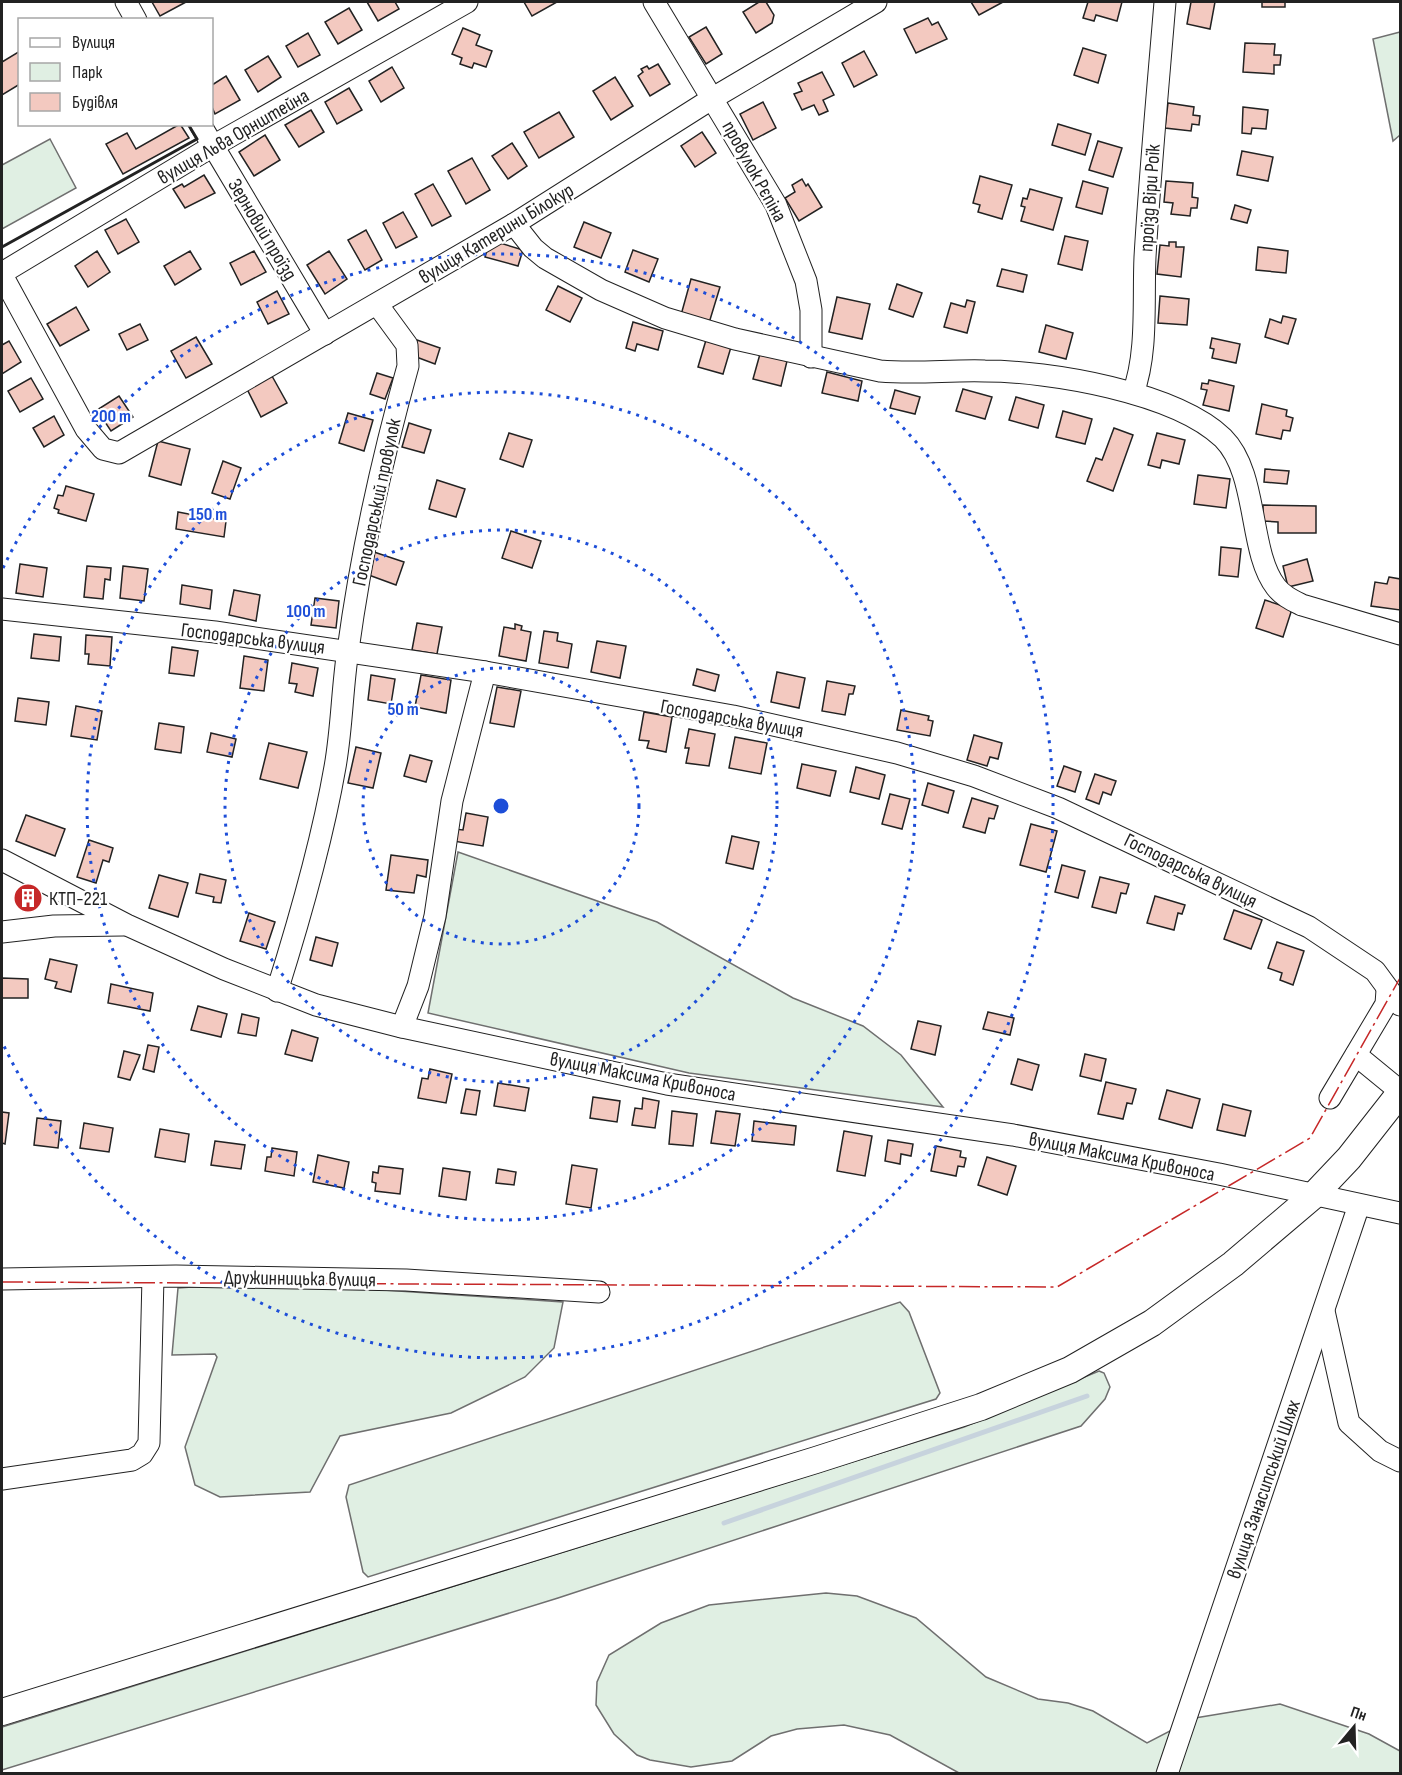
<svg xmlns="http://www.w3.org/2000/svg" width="1402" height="1775" viewBox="0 0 1402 1775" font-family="'Sofia Sans Condensed',sans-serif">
<rect width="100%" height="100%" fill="#fff"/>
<g fill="#e0efe3" stroke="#6f6f6f" stroke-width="1.5">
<polygon points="1400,32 1400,135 1393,141 1373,39"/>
<polygon points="50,139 76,188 2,229 2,165"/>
<polygon points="458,852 657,922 793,998 863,1026 901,1055 943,1107 689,1073 428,1013"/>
<polygon points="264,1282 563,1302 554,1348 525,1377 451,1413 340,1436 310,1492 220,1497 195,1485 185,1447 217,1357 215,1354 172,1355 178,1288"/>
<polygon points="900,1302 909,1312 940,1393 936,1399 368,1577 363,1572 346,1497 349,1485"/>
<polygon points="1099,1371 1104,1373 1110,1387 1105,1399 1081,1426 558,1598 2,1770 2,1727 964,1427"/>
<polygon points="826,1593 857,1596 916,1618 986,1677 1038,1699 1068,1703 1093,1711 1147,1743 1195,1718 1280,1704 1369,1734 1400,1751 1400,1773 959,1773 890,1735 844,1725 797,1729 771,1736 732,1761 691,1767 650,1760 637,1755 614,1734 596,1705 597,1682 609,1655 661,1623 709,1605"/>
</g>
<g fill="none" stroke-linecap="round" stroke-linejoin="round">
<polyline stroke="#c7d3dd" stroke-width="5" points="724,1523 1087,1396"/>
</g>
<g fill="#f3c9c0" stroke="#222" stroke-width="1.5">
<polygon points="152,2 186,2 160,16"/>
<polygon points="367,2 395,2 399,9 378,21"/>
<polygon points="524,2 557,2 532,16"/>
<polygon points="759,2 766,2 774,15 772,23 756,33 743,12"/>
<polygon points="971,2 1003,2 979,15"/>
<polygon points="1088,2 1122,2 1117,21 1096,15 1094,21 1083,18"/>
<polygon points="1191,2 1215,2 1210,29 1187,24"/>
<rect x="1262" y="2" width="23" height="5"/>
<polygon points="349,8 362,30 338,44 325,22"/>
<polygon points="928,18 932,25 938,22 947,39 916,53 904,29"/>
<polygon points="706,27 722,54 706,64 689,37"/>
<polygon points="463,28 480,35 476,45 492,51 486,67 474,63 472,68 460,64 462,58 452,54"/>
<polygon points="308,33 320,55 298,67 286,46"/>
<polygon points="1245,43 1275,44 1274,55 1281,55 1280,65 1274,65 1274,74 1243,72"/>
<polygon points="1083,48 1106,55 1098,83 1074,75"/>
<polygon points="20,51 20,84 2,95 2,62"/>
<polygon points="864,51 877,75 854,87 842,63"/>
<polygon points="268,56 281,77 258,92 245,70"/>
<polygon points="658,64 670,84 650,96 638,76 643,72 641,69 647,66 649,69"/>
<polygon points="392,67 404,88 381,102 369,81"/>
<polygon points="822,72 834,95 823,100 828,111 819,115 814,105 802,110 794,94 802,91 798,83"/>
<polygon points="226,76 240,100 215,114 212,107 212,85"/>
<polygon points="615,77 633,106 611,120 593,91"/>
<polygon points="349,88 362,110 337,124 325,102"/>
<polygon points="763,102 776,128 753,140 740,114"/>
<polygon points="1168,103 1194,107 1193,115 1200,116 1199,125 1192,124 1191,131 1165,128"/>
<polygon points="1243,107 1268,110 1266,129 1252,128 1251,134 1242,133"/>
<polygon points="311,110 324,132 299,147 285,125"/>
<polygon points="559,112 574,137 539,158 524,132"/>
<polygon points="180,124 189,138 123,174 106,144 127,133 136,149"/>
<polygon points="1058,124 1091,134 1085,155 1052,145"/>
<polygon points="702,132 716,153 695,167 681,146"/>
<polygon points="265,135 280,160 254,176 239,152"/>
<polygon points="1098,141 1122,148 1113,177 1089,170"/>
<polygon points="512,143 527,166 508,179 492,156"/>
<polygon points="1242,151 1273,157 1268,181 1237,175"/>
<polygon points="472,158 490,190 466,204 448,171"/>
<polygon points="204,175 215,193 185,208 173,189 182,184 184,187"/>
<polygon points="980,176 1012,185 1002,219 978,212 980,205 973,203"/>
<polygon points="802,179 806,186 808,184 822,207 799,221 785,198 795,192 792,185"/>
<polygon points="1083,181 1108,188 1102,214 1076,207"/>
<polygon points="1166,181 1193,183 1192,197 1198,198 1197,208 1191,208 1190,216 1171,214 1173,203 1164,202"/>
<polygon points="433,184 451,216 432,226 415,194"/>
<polygon points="1030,189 1062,198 1053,230 1021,221 1025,207 1021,206 1023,198 1027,199"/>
<polygon points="1235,205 1251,210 1247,223 1231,219"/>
<polygon points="403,212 417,237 396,248 383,223"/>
<polygon points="126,219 139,242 118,254 105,230"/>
<polygon points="584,222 611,233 601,258 574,247"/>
<polygon points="366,230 382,260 365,270 348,240"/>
<polygon points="1065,236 1088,241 1082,270 1058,264"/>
<polygon points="490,240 523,250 518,266 485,257"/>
<polygon points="1169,242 1176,242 1176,247 1184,247 1181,277 1157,274 1160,245 1169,246"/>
<polygon points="1258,247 1288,251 1286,273 1256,270"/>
<polygon points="633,250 658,259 649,282 625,272"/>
<polygon points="97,251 110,272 88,287 75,266"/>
<polygon points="190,251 201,269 175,285 164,266"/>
<polygon points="254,251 266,272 241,285 230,263"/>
<polygon points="329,251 347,279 325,294 307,265"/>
<polygon points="1002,269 1027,275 1023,292 997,286"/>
<polygon points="691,279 720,287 709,323 681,315"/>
<polygon points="897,284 922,293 913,317 889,309"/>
<polygon points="558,286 582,298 570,322 546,310"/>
<polygon points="277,291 289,314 268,324 257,302"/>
<polygon points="1160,296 1189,299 1187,325 1158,323"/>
<polygon points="837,297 870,304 862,339 829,332"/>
<polygon points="967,300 975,302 967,333 944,327 951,303 965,307"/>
<polygon points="76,307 89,330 60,346 47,324"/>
<polygon points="1283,316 1296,319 1288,344 1265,337 1270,319 1281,323"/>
<polygon points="633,322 663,331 658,350 637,344 635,351 626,348"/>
<polygon points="140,324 148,340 127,350 119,334"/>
<polygon points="1046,325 1073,333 1066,359 1039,352"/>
<polygon points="196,337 212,364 186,378 171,351"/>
<polygon points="1212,338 1240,344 1236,363 1212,358 1214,349 1210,348"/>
<polygon points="417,340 440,348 435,364 411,355"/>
<polygon points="706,340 731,347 723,374 698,367"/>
<polygon points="9,341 21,362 2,374 2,345"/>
<polygon points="760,354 787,361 781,386 753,379"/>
<polygon points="827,372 862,381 858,401 822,393"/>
<polygon points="377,373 393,378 385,399 370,394"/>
<polygon points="272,376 287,403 261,417 247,389"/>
<polygon points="31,378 43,399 20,412 8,391"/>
<polygon points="1209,380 1234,386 1229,411 1203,405 1207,390 1201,389 1202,383 1208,384"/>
<polygon points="963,389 992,397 985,419 956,411"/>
<polygon points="895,390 920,397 915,414 890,408"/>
<polygon points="119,396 133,417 111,431 97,410"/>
<polygon points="1016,397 1044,405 1038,428 1009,420"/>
<polygon points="1262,404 1287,410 1286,416 1293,418 1290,431 1283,430 1281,439 1256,434"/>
<polygon points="1063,411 1092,419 1085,444 1056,437"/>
<polygon points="348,413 373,420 364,451 339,443"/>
<polygon points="54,416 64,435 44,447 33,428"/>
<polygon points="409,423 431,430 424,453 402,447"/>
<polygon points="1114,428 1133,435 1113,491 1087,481 1096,458 1102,460"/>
<polygon points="509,433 532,440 523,467 500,459"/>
<polygon points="1157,433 1185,440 1179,464 1162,460 1160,468 1148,465"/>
<polygon points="158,441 190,449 181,485 149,476"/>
<polygon points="223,461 241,468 230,499 212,493"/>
<polygon points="1265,469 1289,471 1287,484 1264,482"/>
<polygon points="1198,475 1230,479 1226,508 1194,504"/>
<polygon points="437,480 465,489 456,517 429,509"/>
<polygon points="66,486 94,494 86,521 58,513 59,510 54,508 58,495 63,496"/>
<polygon points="1263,505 1316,506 1316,533 1278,533 1278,522 1263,521"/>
<polygon points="178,512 226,521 224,537 176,529"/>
<polygon points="511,531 541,541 532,568 502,558"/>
<polygon points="1221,547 1241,549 1238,577 1219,575"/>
<polygon points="374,552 404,562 396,585 366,574"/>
<polygon points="1307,559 1313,581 1288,587 1283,566"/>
<polygon points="20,564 47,568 43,597 16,593"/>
<polygon points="87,566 111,568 110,580 105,579 103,599 84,597"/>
<polygon points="123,566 148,569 144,601 120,598"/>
<polygon points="1389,577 1400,579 1400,610 1371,606 1375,582 1387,584"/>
<polygon points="182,585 212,590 210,609 180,604"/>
<polygon points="234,590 260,595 256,621 229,615"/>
<polygon points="315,598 339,601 336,628 311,625"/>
<polygon points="1265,600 1292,609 1283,637 1256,628"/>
<polygon points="417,623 442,627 437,654 412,650"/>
<polygon points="515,624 522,626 521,630 531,632 526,661 499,656 504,627 515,629"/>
<polygon points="544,631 558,633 557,641 572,644 568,668 539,663"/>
<polygon points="34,634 61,637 59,661 31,658"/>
<polygon points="86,635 112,637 110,666 88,664 89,654 85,654"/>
<polygon points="597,641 626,646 620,678 591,672"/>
<polygon points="172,647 198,651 194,676 169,673"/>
<polygon points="244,656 268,660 264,691 240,688"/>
<polygon points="292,663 318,668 313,696 295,692 297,684 289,683"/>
<polygon points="697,669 719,675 715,691 693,685"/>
<polygon points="777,672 805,678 799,708 771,702"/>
<polygon points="371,675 395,679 391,704 368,700"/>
<polygon points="421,675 451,680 446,713 415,707"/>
<polygon points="827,681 855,686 853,694 849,694 845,715 822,711"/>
<polygon points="497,687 521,691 514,727 490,723"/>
<polygon points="18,698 49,702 46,725 15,721"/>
<polygon points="76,706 102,711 97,740 71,736"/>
<polygon points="901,710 929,716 928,720 933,721 930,736 897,730"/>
<polygon points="644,712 672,717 666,752 647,748 649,741 639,740"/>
<polygon points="159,723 184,727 181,753 155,749"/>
<polygon points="689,729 715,734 709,766 686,763 689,748 685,748"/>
<polygon points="211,733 236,739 232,757 207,752"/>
<polygon points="974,735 1002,743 998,759 990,757 987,766 967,760"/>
<polygon points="735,737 767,743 761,774 729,768"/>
<polygon points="269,743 307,752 298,788 260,779"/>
<polygon points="356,747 381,753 373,788 348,783"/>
<polygon points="410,755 432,761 426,782 404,776"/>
<polygon points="802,764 836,771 830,796 797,788"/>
<polygon points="1064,766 1081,772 1075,792 1057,786"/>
<polygon points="856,767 885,775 879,799 850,792"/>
<polygon points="1095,774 1116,781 1111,795 1103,792 1099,804 1086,799"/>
<polygon points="928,783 954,791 948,813 922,805"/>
<polygon points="890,794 910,799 902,829 882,824"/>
<polygon points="972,798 998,806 994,819 989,818 985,833 963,827"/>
<polygon points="466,813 488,817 483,846 453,841 455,829 463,830"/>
<polygon points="26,815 65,829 55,856 16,841"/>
<polygon points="1031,824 1057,831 1046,872 1020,865"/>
<polygon points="732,836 759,842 753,869 726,863"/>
<polygon points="89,840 113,848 109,862 103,860 96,883 77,877"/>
<polygon points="391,855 428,860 426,877 417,875 414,893 386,890"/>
<polygon points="1062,865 1085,871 1078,898 1055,892"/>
<polygon points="200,874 226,880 221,903 213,902 214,897 196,893"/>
<polygon points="159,875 188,883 178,917 149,908"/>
<polygon points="1100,877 1129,884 1126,894 1121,893 1116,913 1092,907"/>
<polygon points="1155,896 1185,905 1182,914 1178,913 1174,930 1147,923"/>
<polygon points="1234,910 1262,920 1251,949 1224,939"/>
<polygon points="249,913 275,922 266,949 240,941"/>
<polygon points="316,937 338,943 332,966 310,960"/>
<polygon points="1277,942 1304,951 1293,985 1280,980 1282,973 1268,968"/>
<polygon points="50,959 77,965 71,992 55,988 57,982 45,979"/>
<polygon points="2,978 28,979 28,998 2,998"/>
<polygon points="111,984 153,993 150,1011 108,1003"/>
<polygon points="198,1006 227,1014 221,1037 191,1030"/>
<polygon points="988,1012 1014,1018 1010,1035 983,1029"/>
<polygon points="242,1014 259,1018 256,1036 238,1033"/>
<polygon points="918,1021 941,1026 935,1055 911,1049"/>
<polygon points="292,1030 318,1038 312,1061 285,1054"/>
<polygon points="148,1045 159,1047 154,1072 143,1069"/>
<polygon points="124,1051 140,1055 130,1080 118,1077"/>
<polygon points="1085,1054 1106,1059 1101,1081 1080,1076"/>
<polygon points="1018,1059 1039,1065 1032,1090 1011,1084"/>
<polygon points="430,1069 452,1074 446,1103 418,1098 422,1078 428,1079"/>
<polygon points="1106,1082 1136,1089 1132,1104 1127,1103 1123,1119 1098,1114"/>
<polygon points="498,1083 529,1088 525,1111 494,1106"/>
<polygon points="466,1089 480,1091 476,1115 461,1113"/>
<polygon points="1167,1090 1200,1099 1192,1128 1159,1119"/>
<polygon points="593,1097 620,1101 617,1122 590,1118"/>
<polygon points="643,1098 659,1101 655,1128 632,1125 635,1108 642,1109"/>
<polygon points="1223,1104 1251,1111 1245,1136 1217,1130"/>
<polygon points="672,1111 697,1114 693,1146 669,1144"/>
<polygon points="716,1111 740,1114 735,1146 711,1143"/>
<polygon points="2,1112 9,1113 5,1144 2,1143"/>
<polygon points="37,1118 61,1121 58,1148 34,1145"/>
<polygon points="754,1121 796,1126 794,1145 752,1141"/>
<polygon points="84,1123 113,1128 109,1152 80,1148"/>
<polygon points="160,1129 189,1134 185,1162 155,1157"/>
<polygon points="844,1131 872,1136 865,1176 837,1171"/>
<polygon points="888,1140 913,1144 911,1156 901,1154 900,1164 885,1161"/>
<polygon points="215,1141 245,1145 241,1169 211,1165"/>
<polygon points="936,1146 961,1151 960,1157 966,1158 964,1167 958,1166 956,1176 931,1171"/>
<polygon points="272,1148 297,1152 294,1176 265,1171 267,1157 271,1157"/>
<polygon points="318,1155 349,1162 344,1188 313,1182"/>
<polygon points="987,1157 1016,1166 1007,1195 978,1185"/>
<polygon points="572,1165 597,1169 591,1208 566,1204"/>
<polygon points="379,1166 403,1169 400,1194 375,1191 376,1183 372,1182 373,1172 378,1173"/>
<polygon points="443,1168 470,1172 466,1200 439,1196"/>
<polygon points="498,1169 516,1172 514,1185 496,1183"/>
</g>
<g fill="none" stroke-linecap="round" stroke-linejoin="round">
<g stroke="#222" stroke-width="23">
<g id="minor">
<polyline points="126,2 136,20"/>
<polyline points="654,2 776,205 806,281 811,310 811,357"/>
<polyline points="200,124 325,334"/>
<path d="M514,224L533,248L545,258L601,290L665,318L735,339L880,371C915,374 950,370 985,371C1049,371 1175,392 1223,438C1259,474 1248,551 1276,587C1283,596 1292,600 1302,605L1400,634"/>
<polyline points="2,273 213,146 467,2"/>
<polyline points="2,275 86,429 103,449 119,453 514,224 713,98 876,2"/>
<path d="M1133,393C1148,353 1143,300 1145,257C1150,172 1158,87 1165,2"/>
<polyline points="2,609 215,632 485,672 733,716 897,753 974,776 1058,808 1309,927 1375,971 1400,1005"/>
<polyline points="2,860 127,925 224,969 316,1005 402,1027 667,1084 1013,1135 1219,1174 1400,1213"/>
<polyline points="2,932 54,926 123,925"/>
<path d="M277,991C300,918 322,842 335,767C342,728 342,689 348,650C361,554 382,459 408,366L407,345L377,304"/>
<polyline points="402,1027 418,986 435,916 452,801 485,672"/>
<polyline points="1356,1055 1400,1091"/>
<polyline points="1330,1098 1386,1004 1387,990"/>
<polyline points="2,1279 176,1276 406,1280 599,1292"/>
<polyline points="1324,1311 1349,1423 1380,1451 1400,1461"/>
<polyline points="2,1479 132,1460 142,1454 149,1443 153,1277"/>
<polyline points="1167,1774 1359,1205"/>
</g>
</g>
<g stroke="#222" stroke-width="28">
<polyline id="major" points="2,1712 816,1460 981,1407 1070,1370 1152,1323 1233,1264 1313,1196 1349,1158 1400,1093"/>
</g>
<use href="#minor" stroke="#fff" stroke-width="21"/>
<use href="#major" stroke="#fff" stroke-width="26"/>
<polyline stroke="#222" stroke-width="3" points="2,247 197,139 188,124"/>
<polyline stroke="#c62828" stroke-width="1.5" stroke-dasharray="21 4.5 3 4.5" stroke-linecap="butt" points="2,1282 1057,1287 1310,1138 1400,978"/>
</g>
<g fill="none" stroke="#1d4ed8" stroke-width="3" stroke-dasharray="3 6">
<circle cx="501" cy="806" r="138"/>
<circle cx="501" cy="806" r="276"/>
<circle cx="501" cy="806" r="414"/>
<path d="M3 568A552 552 0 1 1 3 1044"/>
</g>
<defs>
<g id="building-disc" transform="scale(1.5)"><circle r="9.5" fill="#c62828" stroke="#fff"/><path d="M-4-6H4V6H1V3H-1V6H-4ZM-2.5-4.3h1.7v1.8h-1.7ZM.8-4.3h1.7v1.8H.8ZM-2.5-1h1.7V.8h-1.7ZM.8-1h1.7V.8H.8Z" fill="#fff"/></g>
</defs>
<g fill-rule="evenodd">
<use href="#building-disc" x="28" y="898"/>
</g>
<g text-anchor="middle" stroke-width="4.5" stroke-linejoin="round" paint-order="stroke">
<g font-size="20" fill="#222" stroke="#fff">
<text transform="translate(233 136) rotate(-30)" y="7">вулиця Льва Орнштейна</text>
<text transform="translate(755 171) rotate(61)" y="7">провулок Рєпіна</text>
<text transform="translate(1149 198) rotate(-86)" y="7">проїзд Віри Роїк</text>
<text transform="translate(263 229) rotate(59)" y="7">Зерновий проїзд</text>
<text transform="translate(496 233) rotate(-31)" y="7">вулиця Катерини Білокур</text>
<text transform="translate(376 502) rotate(-78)" y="7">Господарський провулок</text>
<text transform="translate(253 638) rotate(7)" y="7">Господарська вулиця</text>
<text transform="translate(732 718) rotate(10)" y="7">Господарська вулиця</text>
<text transform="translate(1191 870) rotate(26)" y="7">Господарська вулиця</text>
<text transform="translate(643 1076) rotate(11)" y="7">вулиця Максима Кривоноса</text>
<text transform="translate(1122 1156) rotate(11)" y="7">вулиця Максима Кривоноса</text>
<text transform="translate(300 1278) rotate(1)" y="7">Дружинницька вулиця</text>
<text transform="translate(1263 1489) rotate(-71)" y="7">вулиця Занасипський Шлях</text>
</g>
<g font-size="20" fill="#222" stroke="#fff" text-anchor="start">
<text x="49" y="905">КТП-221</text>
</g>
</g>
<circle cx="501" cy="806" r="9" fill="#1d4ed8" stroke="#fff" stroke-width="3"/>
<g font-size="18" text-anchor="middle" font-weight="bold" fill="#1d4ed8" stroke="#fff" stroke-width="4.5" stroke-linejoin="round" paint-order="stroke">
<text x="111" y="422">200 m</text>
<text x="208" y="520">150 m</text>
<text x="306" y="617">100 m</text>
<text x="403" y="715">50 m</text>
</g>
<rect width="1402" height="1775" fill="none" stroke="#222222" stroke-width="6"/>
<rect x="18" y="18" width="195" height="108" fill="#ffffff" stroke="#a7a7a7" stroke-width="1.5"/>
<rect x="30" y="38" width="30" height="9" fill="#ffffff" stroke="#a7a7a7" stroke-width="1.5"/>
<text x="72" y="48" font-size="18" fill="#222222">Вулиця</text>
<rect x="30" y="63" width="30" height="18" fill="#e0efe3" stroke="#a7a7a7" stroke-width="1.5"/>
<text x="72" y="78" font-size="18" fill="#222222">Парк</text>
<rect x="30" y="93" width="30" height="18" fill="#f3c9c0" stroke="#a7a7a7" stroke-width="1.5"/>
<text x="72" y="108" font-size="18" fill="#222222">Будівля</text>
<g transform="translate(1354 1727) rotate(19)" stroke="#ffffff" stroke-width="4.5" paint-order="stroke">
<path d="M0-4.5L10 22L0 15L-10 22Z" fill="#222222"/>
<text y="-9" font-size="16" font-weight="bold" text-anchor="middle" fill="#222222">Пн</text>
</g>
</svg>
